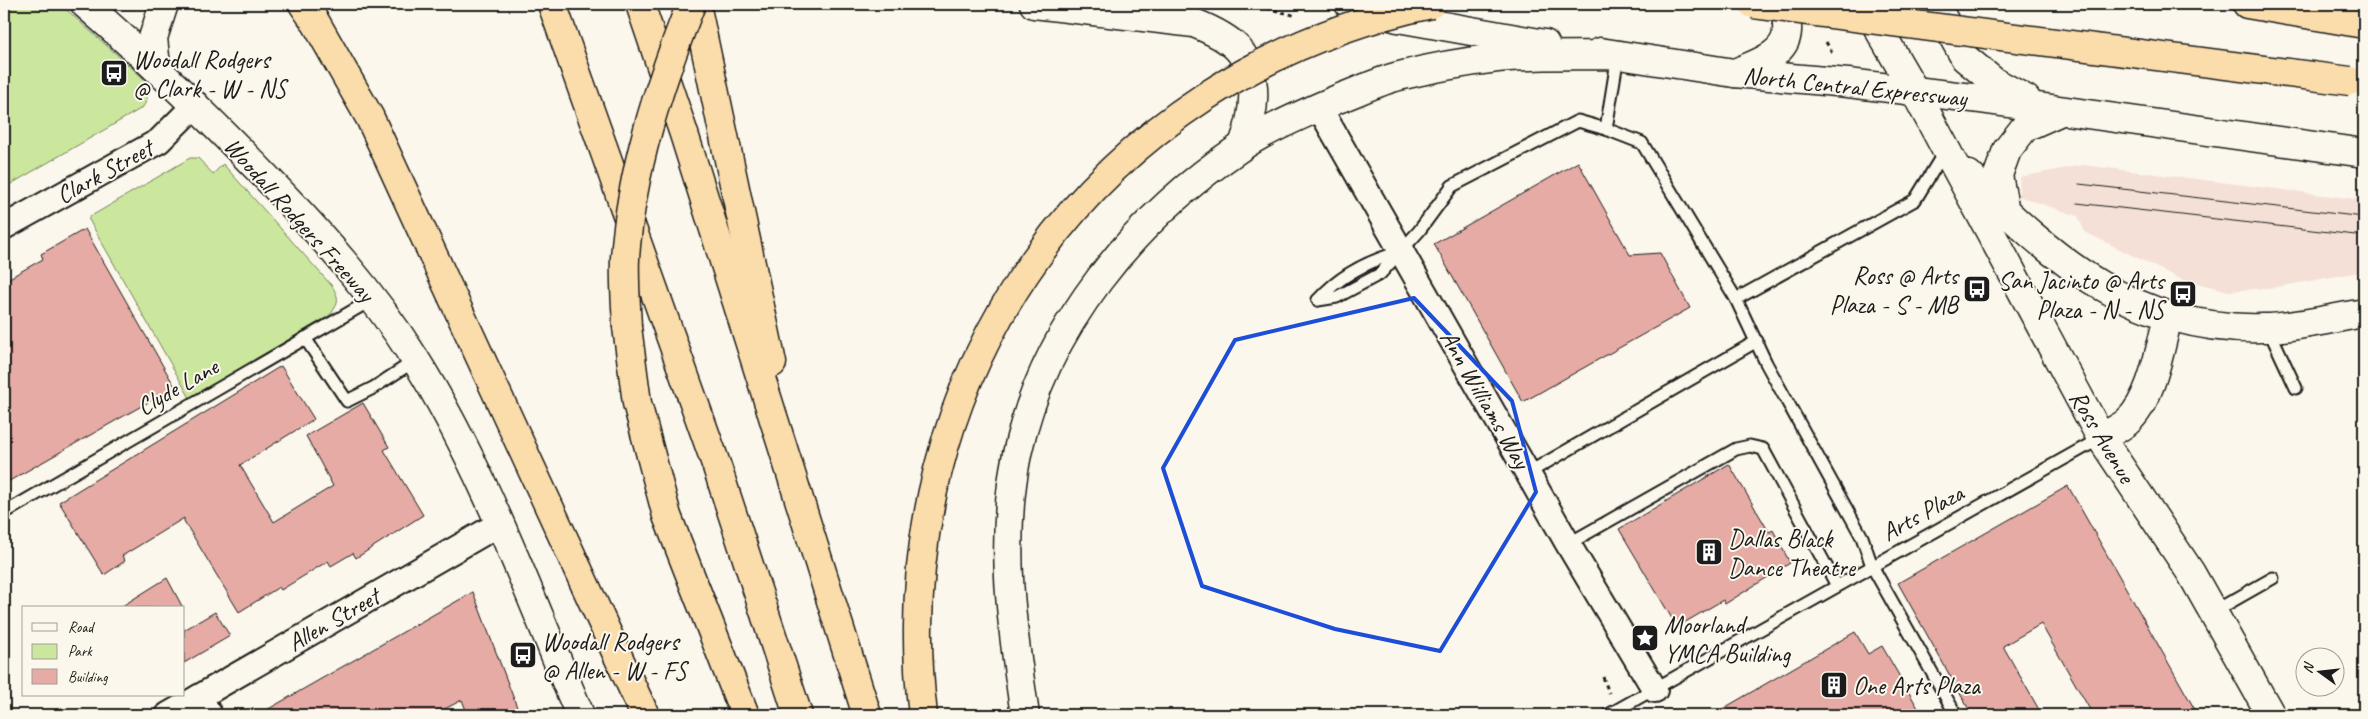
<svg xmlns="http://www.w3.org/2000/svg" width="2368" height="719" viewBox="0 0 2368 719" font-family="Caveat,sans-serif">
<rect width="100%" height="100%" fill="#fbf7ec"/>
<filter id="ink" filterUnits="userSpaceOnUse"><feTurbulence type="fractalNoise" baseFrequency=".02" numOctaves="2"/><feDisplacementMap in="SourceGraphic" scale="10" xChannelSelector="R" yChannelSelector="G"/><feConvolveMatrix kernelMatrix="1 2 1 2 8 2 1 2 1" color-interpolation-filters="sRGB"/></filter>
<g filter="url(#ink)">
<polygon fill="#f4e0d6" points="2083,165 2364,200 2364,271 2277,287 2229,291 2180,279 2085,232 2078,216 2018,196 2020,177"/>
<g fill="#cbe79d" stroke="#74825c">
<path d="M4,4H60L143,78C149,88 150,99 142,108L4,188Z"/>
<path d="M190,158H198L213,174L223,164L332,286C340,299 339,303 330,315L190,398L88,218Z"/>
</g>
<g fill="#e5aba4" stroke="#1c1c1c">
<polygon points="1578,162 1630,255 1660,253 1690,308 1523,402 1434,244"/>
<polygon points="85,229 175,387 4,484 4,281 43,259 41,254"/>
<polygon points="281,366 314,419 240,465 274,522 333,486 306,436 363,403 389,447 384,450 423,515 356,558 353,553 331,566 328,561 281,590 279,587 239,612 184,521 184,518 122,556 125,561 104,575 59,502"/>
<polygon points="1729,464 1769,532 1773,530 1790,563 1725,604 1723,600 1677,627 1619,529"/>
<polygon points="2068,486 2198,715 2093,715 2041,624 2003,646 2042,715 1972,715 1898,583"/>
<polygon points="167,578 183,608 119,608"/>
<polygon points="473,592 520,715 468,715 462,700 433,715 258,715"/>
<polygon points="215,612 230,636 184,663 184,630"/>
<polygon points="1855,632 1868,654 1882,646 1922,715 1712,715"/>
</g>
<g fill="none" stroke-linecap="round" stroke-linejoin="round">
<g stroke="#1c1c1c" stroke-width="15">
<g id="lane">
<polyline points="1606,129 1618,55"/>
<polyline points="1736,299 1915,200 1945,151"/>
<polyline points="1318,300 1337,297 1380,274 1419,231 1452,186 1578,121 1606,129 1642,143 1736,299 1766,363 1862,537 1872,566 1956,715"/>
<path d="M1318,300C1340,275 1368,261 1400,252"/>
<polyline points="2268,328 2296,388"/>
<polyline points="305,338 347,401 373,388 416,360"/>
<polyline points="1528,473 1757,341"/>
<polyline points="4,513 373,299"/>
<polyline points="1568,544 1736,449 1750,446 1763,449 1837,586"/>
<polyline points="2213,612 2273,578"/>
<polyline points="1608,715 2101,438"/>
</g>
</g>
<g stroke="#1c1c1c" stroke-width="28">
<g id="street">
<polyline points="1319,107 1568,544 1655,690"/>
<polyline points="4,227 159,141 196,104"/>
<polyline points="199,697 210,715"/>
<polyline points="168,715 499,524"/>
</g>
</g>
<g stroke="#1c1c1c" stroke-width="31">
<g id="secondary">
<path d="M85,4C147,58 206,115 264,175C319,232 372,291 415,359C483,467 530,597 580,715"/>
<path d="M1034,4L1194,23C1209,29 1227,37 1238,49C1261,76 1254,116 1243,145"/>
<polyline points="1349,4 1398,18 1545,44"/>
<polyline points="1864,4 1914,90 2101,438 2191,573 2271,715"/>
<polyline points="1935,4 1965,58 1993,81 2026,99"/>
<polyline points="1600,52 1734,73 1848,83 1981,99 2364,153"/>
<polyline points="156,66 153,38 164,4"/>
<path d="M1735,73C1754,64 1786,56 1787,31C1788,22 1785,12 1784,4"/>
<path d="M1969,175C2052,260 2137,332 2263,328C2294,328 2333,318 2364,313"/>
<polyline points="2005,212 1998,175 2007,150 2025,127 2061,111"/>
<path d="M2101,438C2109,433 2120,428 2127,422C2152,400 2160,348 2168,317"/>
<path d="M1025,715C1012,629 999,541 1017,454C1044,327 1135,218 1241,147C1267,129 1310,111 1340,98C1359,91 1379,81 1399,76C1431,68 1464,62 1497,58C1537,54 1578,56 1618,55"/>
</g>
</g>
<g stroke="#1c1c1c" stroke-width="31">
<g id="highway">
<polyline points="303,4 316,23 370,118 645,715"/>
<polyline points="552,4 717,467 798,715"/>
<polyline points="640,4 684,134 867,715"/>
<polyline points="696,4 772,363"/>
<polyline points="2247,4 2364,24"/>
<polyline points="627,327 637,403 667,516 745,715"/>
</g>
</g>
<g stroke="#1c1c1c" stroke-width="3" stroke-dasharray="4 4" stroke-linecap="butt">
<polyline points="1251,4 1297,16"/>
<polyline points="1826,42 1833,54"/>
<polyline points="1603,677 1609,693"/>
</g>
<use href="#lane" stroke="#fbf7ec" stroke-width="11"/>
<use href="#street" stroke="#fbf7ec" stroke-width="24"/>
<use href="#secondary" stroke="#fbf7ec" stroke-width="28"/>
<use href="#highway" stroke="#fbddab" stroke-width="28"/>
<g stroke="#1c1c1c" stroke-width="1">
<polyline points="2079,184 2364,217"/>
<polyline points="2077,203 2364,236"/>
</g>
<g stroke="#1c1c1c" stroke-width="31" stroke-linecap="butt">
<g id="highway-bridge">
<polyline points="1753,4 2350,81"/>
<path d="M627,327C626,304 624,280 625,258C631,170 659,85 691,4"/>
<path d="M923,715C882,375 1095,75 1431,4"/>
</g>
</g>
<use href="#highway-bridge" stroke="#fbddab" stroke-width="28"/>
</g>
</g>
<path fill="none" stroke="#1d4ed8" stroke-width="4" stroke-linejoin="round" d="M1414,298L1512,401L1536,492L1440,651L1335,629L1202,586L1163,468L1235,340Z"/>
<defs>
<g id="bus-square" transform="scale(1.4375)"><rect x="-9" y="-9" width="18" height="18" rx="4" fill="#1c1c1c" stroke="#fbf7ec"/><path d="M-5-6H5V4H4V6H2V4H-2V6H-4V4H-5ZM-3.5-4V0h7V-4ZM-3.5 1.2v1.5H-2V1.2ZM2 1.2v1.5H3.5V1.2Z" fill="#fff"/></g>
<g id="building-square" transform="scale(1.4375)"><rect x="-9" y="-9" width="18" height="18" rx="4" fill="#1c1c1c" stroke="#fbf7ec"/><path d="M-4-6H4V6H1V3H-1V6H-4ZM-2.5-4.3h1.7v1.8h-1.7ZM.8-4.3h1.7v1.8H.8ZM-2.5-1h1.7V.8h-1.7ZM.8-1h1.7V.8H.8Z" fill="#fff"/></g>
<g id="sight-square" transform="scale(1.4375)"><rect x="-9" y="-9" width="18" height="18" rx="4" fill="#1c1c1c" stroke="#fbf7ec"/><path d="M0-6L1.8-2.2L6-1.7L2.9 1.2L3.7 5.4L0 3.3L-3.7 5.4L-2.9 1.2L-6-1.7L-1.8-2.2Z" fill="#fff"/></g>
</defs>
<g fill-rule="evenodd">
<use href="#bus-square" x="114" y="73"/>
<use href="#bus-square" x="1977" y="289"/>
<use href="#bus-square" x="2183" y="294"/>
<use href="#building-square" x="1709" y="552"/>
<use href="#sight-square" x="1645" y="638"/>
<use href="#bus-square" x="523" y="655"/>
<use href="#building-square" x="1834" y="685"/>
</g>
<g text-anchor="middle" stroke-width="4" stroke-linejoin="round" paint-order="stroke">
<g font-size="25" fill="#1c1c1c" stroke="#fbf7ec" text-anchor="start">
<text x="133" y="68">Woodall Rodgers<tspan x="133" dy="29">@ Clark - W - NS</tspan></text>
<text x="1958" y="284" text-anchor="end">Ross @ Arts<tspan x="1958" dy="29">Plaza - S - MB</tspan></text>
<text x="2164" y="289" text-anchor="end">San Jacinto @ Arts<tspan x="2164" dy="29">Plaza - N - NS</tspan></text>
<text x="1728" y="547">Dallas Black<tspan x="1728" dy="29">Dance Theatre</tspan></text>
<text x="1664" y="633">Moorland<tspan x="1664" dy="29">YMCA Building</tspan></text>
<text x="542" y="650">Woodall Rodgers<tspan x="542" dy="29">@ Allen - W - FS</tspan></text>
<text x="1853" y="694">One Arts Plaza</text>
</g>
<g font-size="25" fill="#1c1c1c" stroke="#fbf7ec">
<text transform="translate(1855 86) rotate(6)" y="9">North Central Expressway</text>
<text transform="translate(104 171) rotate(-29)" y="9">Clark Street</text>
<text transform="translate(300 219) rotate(48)" y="9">Woodall Rodgers Freeway</text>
<text transform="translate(177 386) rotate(-30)" y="9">Clyde Lane</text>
<text transform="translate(1486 399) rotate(60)" y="9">Ann Williams Way</text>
<text transform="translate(2103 436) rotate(59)" y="9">Ross Avenue</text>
<text transform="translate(1922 512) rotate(-29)" y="9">Arts Plaza</text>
<text transform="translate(333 619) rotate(-30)" y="9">Allen Street</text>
</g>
</g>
<rect width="2368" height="719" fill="none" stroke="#fbf7ec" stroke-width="20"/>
<rect x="10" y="10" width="2348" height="699" fill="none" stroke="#1c1c1c" stroke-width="2" filter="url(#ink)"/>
<rect x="22" y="606" width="162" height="90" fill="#fbf7ec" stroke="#a29f99"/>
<rect x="32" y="623" width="25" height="8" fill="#fbf7ec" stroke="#a29f99"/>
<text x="68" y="632" font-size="15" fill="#1c1c1c">Road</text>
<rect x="32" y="644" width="25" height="15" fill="#cbe79d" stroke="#a29f99"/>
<text x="68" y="656" font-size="15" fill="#1c1c1c">Park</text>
<rect x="32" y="669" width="25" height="15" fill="#e5aba4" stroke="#a29f99"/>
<text x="68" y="682" font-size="15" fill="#1c1c1c">Building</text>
<g transform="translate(2320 672) rotate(285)"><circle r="24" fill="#fbf7ec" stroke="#a29f99"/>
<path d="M0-4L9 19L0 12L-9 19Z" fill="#1c1c1c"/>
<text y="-8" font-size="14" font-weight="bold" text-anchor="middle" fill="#1c1c1c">N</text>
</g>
</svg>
